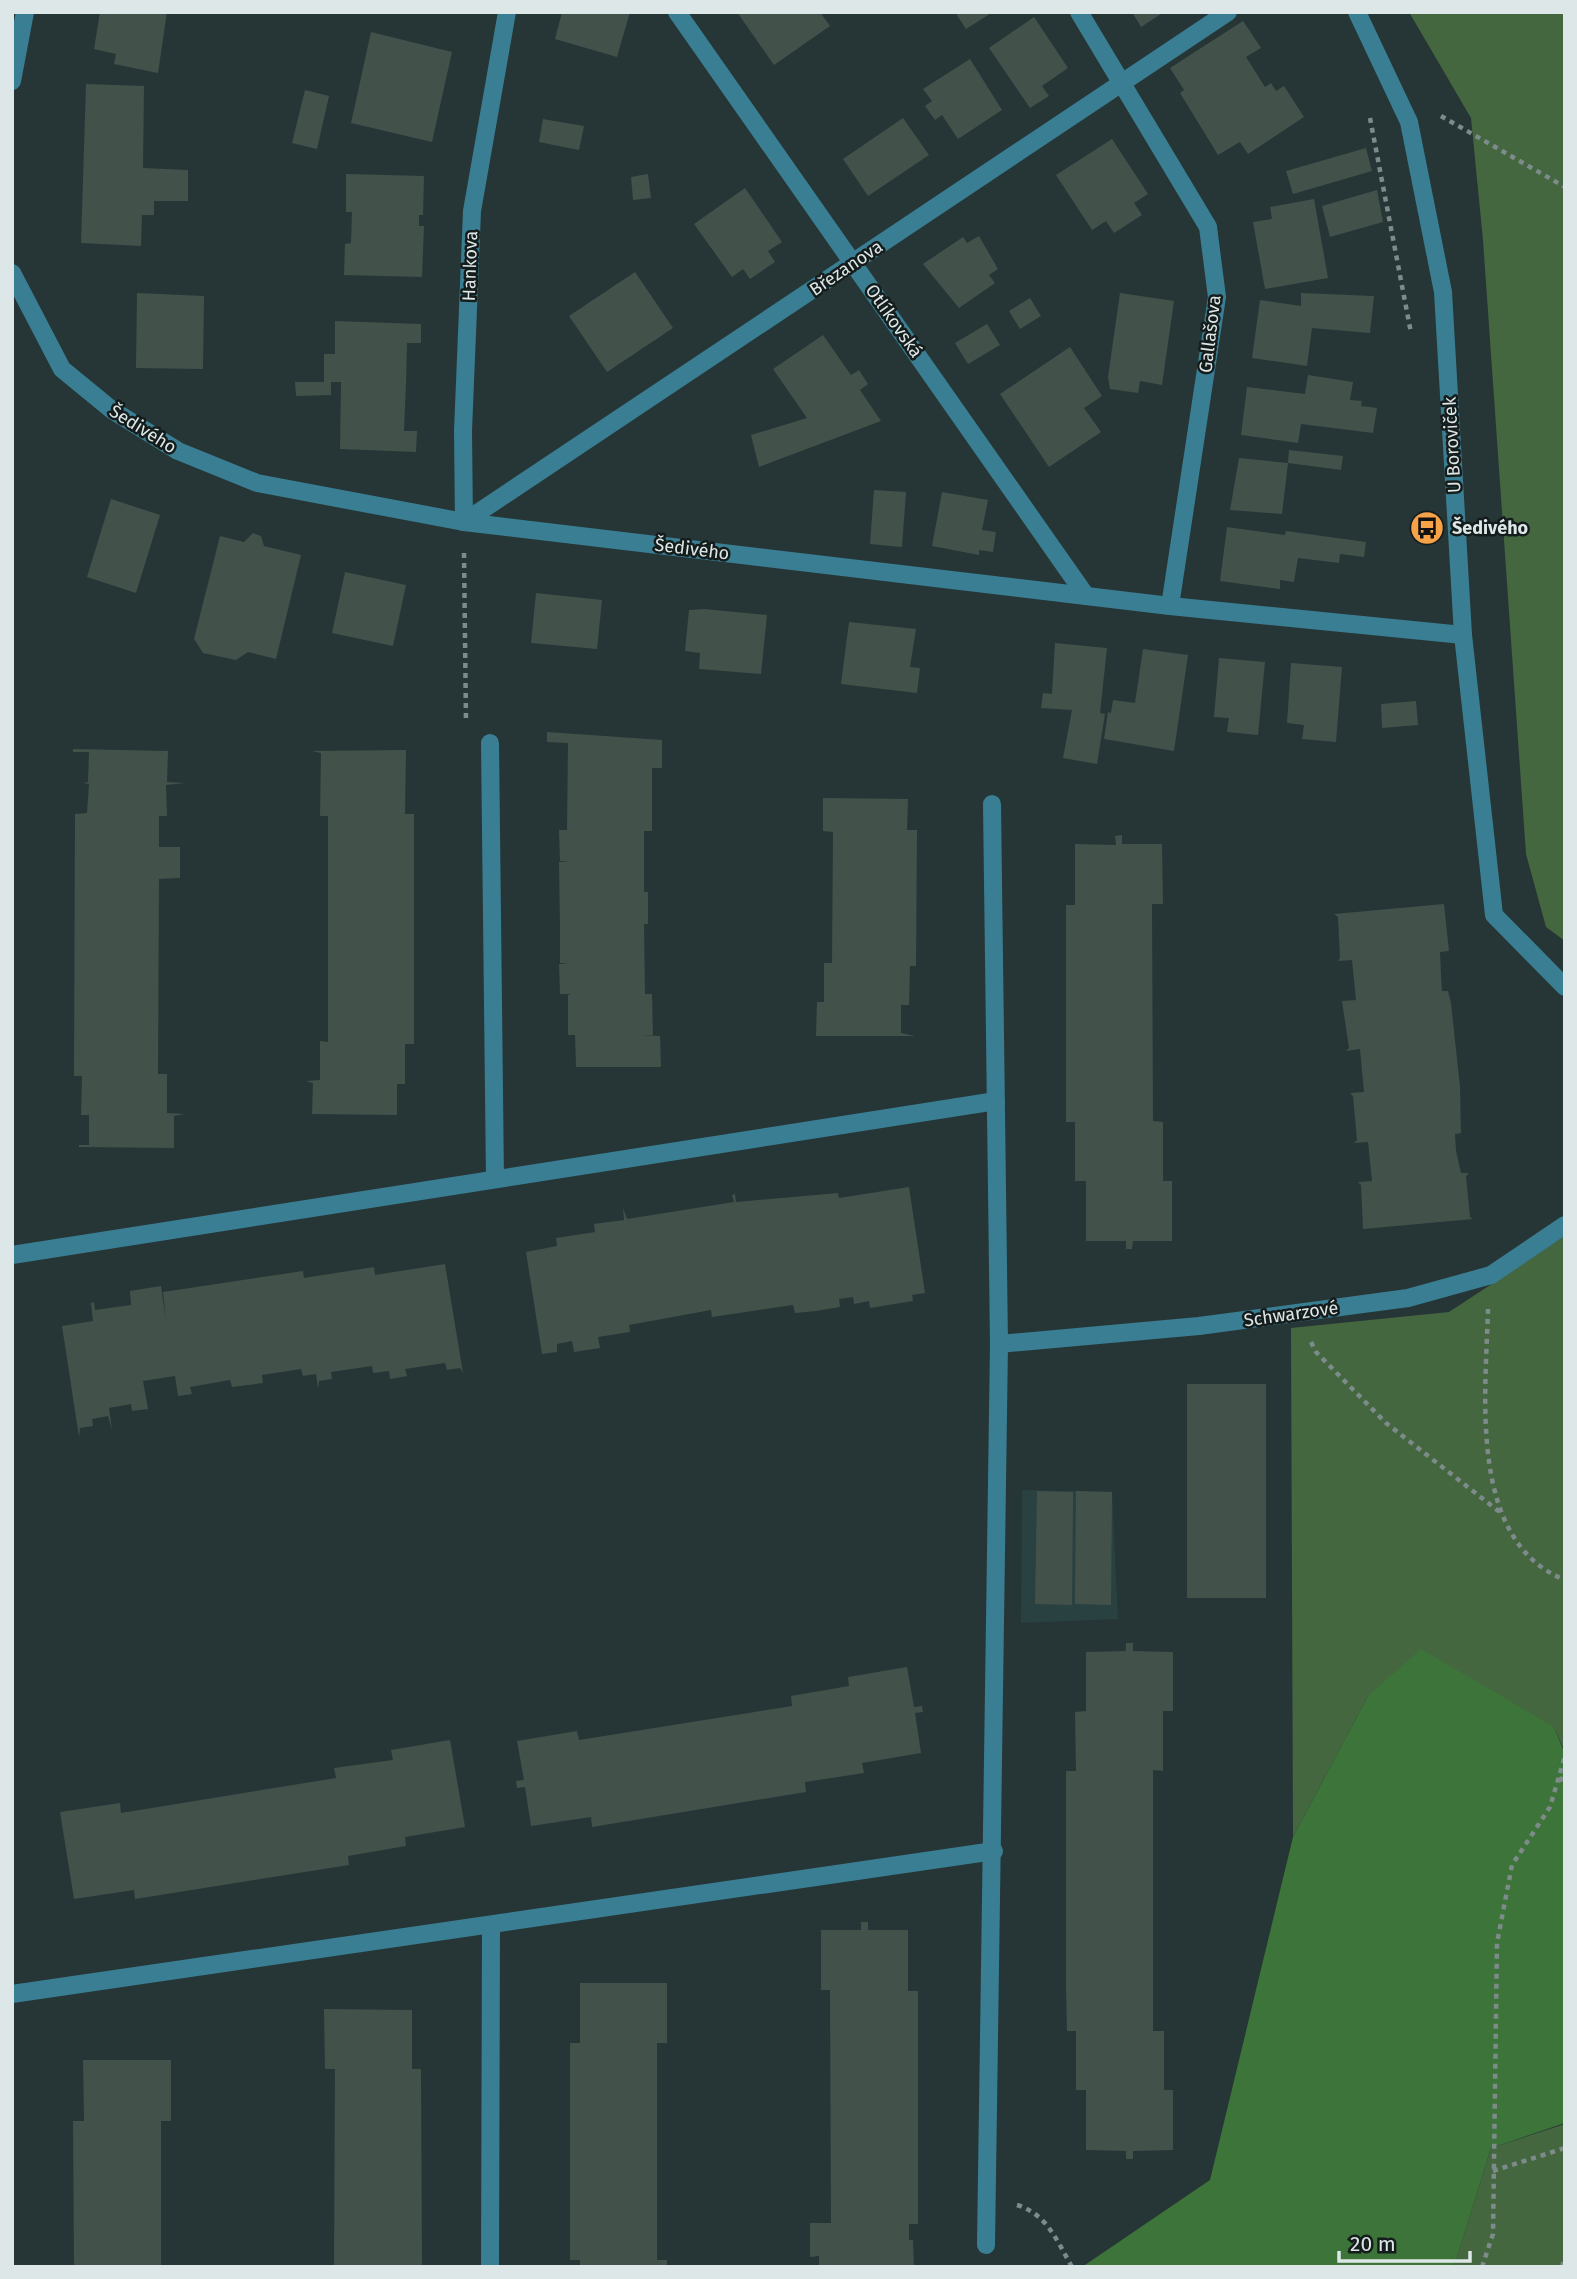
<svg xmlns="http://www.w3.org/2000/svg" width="1577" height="2279" viewBox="0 0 1577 2279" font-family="'Fira Sans',sans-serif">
<rect width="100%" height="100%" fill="#263636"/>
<polygon fill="#2a4141" points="1022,1490 1112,1492 1118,1619 1021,1623"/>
<g fill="#446740">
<polygon points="1409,12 1565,12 1565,941 1546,927 1526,854 1483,240 1471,118"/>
<polygon points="1565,1236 1565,1752 1554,1727 1368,1696 1293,1837 1291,1328 1449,1312"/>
<polygon points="1565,2124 1565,2267 1454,2267 1491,2148"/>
</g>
<polygon fill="#3d7439" points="1421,1649 1554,1727 1565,1754 1565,2123 1491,2148 1454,2267 1082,2267 1210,2180 1293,1837 1368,1696"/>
<g fill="#43514b">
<polygon points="100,12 167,12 158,73 114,64 116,54 94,49"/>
<polygon points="562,12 630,12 617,57 555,39"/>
<polygon points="737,12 820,12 830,26 774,65"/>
<polygon points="955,12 993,12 966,29"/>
<polygon points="1132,12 1164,12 1141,27"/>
<polygon points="1034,17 1068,68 1042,86 1049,96 1030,108 989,48"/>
<polygon points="1243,21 1261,48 1246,57 1265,87 1271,83 1276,91 1284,86 1304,117 1248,154 1240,142 1218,155 1180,93 1184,90 1170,68"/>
<polygon points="371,32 452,52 432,142 351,123"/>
<polygon points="970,59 1002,110 958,139 942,115 935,120 925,106 932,101 923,89"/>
<polygon points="86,84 144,86 143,168 188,170 188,201 154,201 154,215 142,215 141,246 81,243"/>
<polygon points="305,90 329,96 317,149 292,143"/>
<polygon points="903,118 929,155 868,196 843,159"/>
<polygon points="543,119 584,126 579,150 539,142"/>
<polygon points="1112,139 1148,194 1134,203 1142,215 1114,233 1106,221 1092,230 1056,175"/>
<polygon points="1366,148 1372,171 1293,194 1286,171"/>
<polygon points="346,174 424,176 423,215 419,215 419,226 424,226 422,277 344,275 345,244 351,243 352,212 346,212"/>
<polygon points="648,174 651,198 633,200 631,177"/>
<polygon points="745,188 782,242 768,251 775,262 750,279 743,269 732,277 694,224"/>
<polygon points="1377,190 1383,222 1330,237 1322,206"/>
<polygon points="1314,199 1328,278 1265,289 1253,222 1272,219 1270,207"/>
<polygon points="979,236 998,269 989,275 995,283 959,308 923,264 963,237 967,243"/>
<polygon points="635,272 673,328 607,372 569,316"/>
<polygon points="137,293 204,296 203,369 136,368"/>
<polygon points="1120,293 1174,301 1162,385 1140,381 1138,393 1110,389 1108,377"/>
<polygon points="1301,293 1374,296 1370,333 1312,328 1307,366 1252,358 1260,300 1301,306"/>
<polygon points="1030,298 1041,316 1020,329 1009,311"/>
<polygon points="335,321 421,324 421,343 407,343 406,383 404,431 417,431 416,452 340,449 341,382 331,382 331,395 296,396 295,382 324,382 324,354 335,354"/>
<polygon points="987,324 1000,345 968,364 955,343"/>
<polygon points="823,335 851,375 859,370 868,384 860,390 881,421 759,467 751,435 807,418 773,369"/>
<polygon points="1070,347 1102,396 1084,408 1101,432 1049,467 1000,394"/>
<polygon points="1308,375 1353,382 1350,400 1362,401 1361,406 1377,408 1373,433 1301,424 1298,443 1241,435 1247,387 1305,394"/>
<polygon points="1289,450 1343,456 1341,470 1288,463"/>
<polygon points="1239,458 1288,463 1282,514 1230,510"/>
<polygon points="874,490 906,492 902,547 870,544"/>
<polygon points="942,492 988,500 982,530 996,532 993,552 979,550 979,555 932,546"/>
<polygon points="111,499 160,515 136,593 87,577"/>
<polygon points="1227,527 1285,535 1286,531 1366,542 1364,557 1340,554 1339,563 1298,558 1294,582 1280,580 1280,589 1220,581"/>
<polygon points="253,533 261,536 264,546 301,555 276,659 248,652 236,660 203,653 194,639 220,536 244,542"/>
<polygon points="345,572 406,585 393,646 332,633"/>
<polygon points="536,593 602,600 597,649 531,643"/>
<polygon points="704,609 767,615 761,674 699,669 700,653 685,651 689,610"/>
<polygon points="849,622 916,629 910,667 920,668 917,693 841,684"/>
<polygon points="1055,643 1107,648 1100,713 1105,714 1097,764 1063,758 1072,710 1041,708 1043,693 1052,694"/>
<polygon points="1143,649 1188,655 1174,751 1104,739 1108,712 1111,713 1113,700 1135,703"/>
<polygon points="1219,658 1265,662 1258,735 1227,732 1229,718 1214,717"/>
<polygon points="1291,663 1342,667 1336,742 1302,739 1304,725 1287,723"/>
<polygon points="1416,701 1418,725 1382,728 1381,704"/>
<polygon points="547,732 662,740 662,768 652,768 652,831 644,831 644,892 648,892 648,924 644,924 645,994 652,994 653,1035 642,1035 660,1036 661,1067 576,1067 575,1035 568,1035 568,995 571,994 560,994 559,964 569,964 560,963 560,926 559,862 571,862 560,861 559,830 567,830 568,743 547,742"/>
<polygon points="73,749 168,751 167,782 185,783 166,785 167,816 159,816 159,847 180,847 180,878 159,879 158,1074 167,1074 167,1113 185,1114 174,1116 174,1148 79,1147 79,1145 89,1145 89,1115 81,1115 82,1076 74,1076 75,814 87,813 89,784 83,783 88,782 89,752 73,752"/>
<polygon points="406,750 405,814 414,814 414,1044 405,1044 405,1084 397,1084 397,1115 312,1114 313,1083 306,1081 320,1080 320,1041 328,1042 328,816 320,816 321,753 312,751"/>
<polygon points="823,798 908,799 907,830 917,830 916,966 910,966 909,1005 901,1005 901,1033 915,1036 816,1036 817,1002 824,1002 824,963 832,963 833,832 823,831"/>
<polygon points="1122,835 1122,844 1162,844 1163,904 1152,904 1153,1121 1163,1122 1163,1181 1172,1181 1172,1241 1133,1241 1132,1249 1126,1249 1126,1241 1086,1241 1086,1181 1075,1181 1075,1122 1066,1122 1066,905 1075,905 1075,844 1116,845 1115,836"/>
<polygon points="1444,904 1449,951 1440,952 1441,975 1442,991 1448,991 1451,1003 1460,1087 1461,1133 1455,1134 1456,1151 1461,1173 1469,1173 1466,1176 1470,1217 1473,1219 1363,1229 1361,1185 1358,1182 1372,1181 1368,1142 1354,1143 1357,1140 1353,1096 1350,1093 1364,1092 1360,1049 1346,1051 1349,1048 1342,1001 1356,1000 1352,960 1338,961 1340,958 1338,917 1334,914"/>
<polygon points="909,1187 925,1293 912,1295 913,1301 870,1308 869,1301 854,1304 853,1297 839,1299 840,1307 816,1311 795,1313 793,1305 712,1317 711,1310 629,1325 630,1332 598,1337 600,1348 574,1352 572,1341 557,1344 557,1352 542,1354 526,1252 557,1246 556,1238 595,1232 594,1224 624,1220 623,1208 627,1219 734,1202 732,1195 735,1194 736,1202 838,1193 839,1198"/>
<polygon points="445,1264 463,1373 460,1368 447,1370 445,1363 405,1369 407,1376 390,1379 389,1371 373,1373 372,1366 331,1372 332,1379 319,1381 318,1389 316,1374 303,1376 301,1369 262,1375 263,1383 232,1387 230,1380 190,1387 192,1394 178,1396 175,1376 143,1381 148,1409 132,1411 131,1404 109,1408 112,1430 108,1416 92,1419 93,1426 80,1428 79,1437 62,1326 93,1321 91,1303 94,1302 95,1310 131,1305 130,1291 161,1286 166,1322 163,1292 303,1271 304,1278 374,1267 375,1275"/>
<rect x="1187" y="1384" width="79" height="214"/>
<polygon points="1037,1491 1073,1492 1072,1605 1035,1604"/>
<polygon points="1076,1491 1112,1492 1111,1605 1075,1604"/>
<polygon points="1126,1643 1133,1643 1133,1651 1173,1652 1173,1711 1163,1711 1163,1771 1153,1770 1153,2031 1164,2031 1164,2090 1173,2090 1173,2150 1133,2151 1133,2159 1126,2159 1126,2151 1086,2150 1086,2090 1076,2090 1076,2031 1067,2031 1066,1988 1066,1771 1076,1771 1075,1712 1086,1711 1086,1652 1126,1651"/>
<polygon points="907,1667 914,1707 922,1706 923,1712 915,1713 921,1753 862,1763 864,1773 805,1782 806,1792 592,1827 591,1817 531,1826 525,1787 517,1788 516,1781 524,1780 517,1741 577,1731 579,1740 792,1706 791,1696 849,1686 848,1677"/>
<polygon points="450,1740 465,1827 405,1837 406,1846 348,1856 349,1865 135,1899 134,1890 74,1899 60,1812 120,1803 121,1813 336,1778 334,1768 393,1760 391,1750"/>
<polygon points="861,1922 868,1922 868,1930 908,1930 908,1991 918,1991 918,2224 909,2224 909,2240 913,2240 914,2267 819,2267 819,2256 810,2257 810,2223 831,2223 830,1990 821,1990 821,1930 861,1930"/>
<polygon points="580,1983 667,1983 667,2043 657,2043 657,2260 667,2260 667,2267 580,2267 580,2260 570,2260 570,2043 580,2043"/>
<polygon points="324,2009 412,2010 412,2069 421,2069 422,2267 334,2267 335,2069 325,2069"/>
<polygon points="83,2060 171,2060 171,2121 161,2121 161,2267 74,2267 73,2121 84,2121"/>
</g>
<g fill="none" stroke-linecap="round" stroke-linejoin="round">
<g stroke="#7e8b8b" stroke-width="4.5" stroke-dasharray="5 5" stroke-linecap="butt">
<polyline points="1441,116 1565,187"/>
<polyline points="1370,118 1411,333"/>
<polyline points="464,553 466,722"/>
<path d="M1488,1309C1486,1393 1467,1541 1565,1580"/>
<polyline points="1311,1342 1316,1352 1386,1423 1501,1513"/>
<polyline points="1560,1777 1565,1786"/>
<polyline points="1493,2171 1565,2148"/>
<path d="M1017,2205C1047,2214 1057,2241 1072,2267"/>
<polyline points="1482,2267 1493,2234 1497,1943 1512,1865 1550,1807 1565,1756"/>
<polyline points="1562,2267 1565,2257"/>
</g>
<g stroke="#3a7e93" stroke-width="18">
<polyline points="677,12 1086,596"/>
<polyline points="1079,12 1208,227 1217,297 1170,606"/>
<polyline points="1357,12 1409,122 1443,292 1463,635 1494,915 1565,987"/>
<polyline points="12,81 25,12"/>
<polyline points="12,273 62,369 112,410 178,451 257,483 464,522 1170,606 1463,635"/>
<polyline points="464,522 1228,12"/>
<polyline points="464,522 463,431 472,211 507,12"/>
<polyline points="490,743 495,1179"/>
<polyline points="12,1255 996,1101"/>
<polyline points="999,1344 1199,1326 1408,1298 1491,1275 1565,1225"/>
<polyline points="12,1994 994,1851"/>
<polyline points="986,2245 999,1344 992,804"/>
<polyline points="490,2267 491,1926"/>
</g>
</g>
<defs>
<g id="bus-disc" transform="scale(1.75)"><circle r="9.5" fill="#f6a248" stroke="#151c1c"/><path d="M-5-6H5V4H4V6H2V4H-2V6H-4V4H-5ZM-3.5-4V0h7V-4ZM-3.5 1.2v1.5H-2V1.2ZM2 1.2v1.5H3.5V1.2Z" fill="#111"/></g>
</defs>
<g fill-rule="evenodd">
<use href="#bus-disc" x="1427" y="528"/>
</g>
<g text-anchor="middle" stroke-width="5" stroke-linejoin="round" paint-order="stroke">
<g font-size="18" fill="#dde7e7" stroke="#151c1c">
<text transform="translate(470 266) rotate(-88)" y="6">Hankova</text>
<text transform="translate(846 268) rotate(-34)" y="6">Březanova</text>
<text transform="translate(894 321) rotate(55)" y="6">Otlíkovská</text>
<text transform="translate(1210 334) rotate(-83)" y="6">Gallašova</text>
<text transform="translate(143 429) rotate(32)" y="6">Šedivého</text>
<text transform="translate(1452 445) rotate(-93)" y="6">U Boroviček</text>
<text transform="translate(692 549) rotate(7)" y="6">Šedivého</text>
<text transform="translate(1291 1314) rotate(-8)" y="6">Schwarzové</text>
</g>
<g font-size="18" font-weight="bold" fill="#dde7e7" stroke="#151c1c" text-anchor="start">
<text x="1452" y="534">Šedivého</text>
</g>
</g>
<rect width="1577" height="2279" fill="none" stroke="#dde7e7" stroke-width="28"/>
<path d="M1339 2251v10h131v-10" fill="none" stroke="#dde7e7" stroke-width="3.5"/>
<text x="1350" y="2251" font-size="21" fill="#dde7e7" stroke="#151c1c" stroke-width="5" paint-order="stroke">20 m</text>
</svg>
